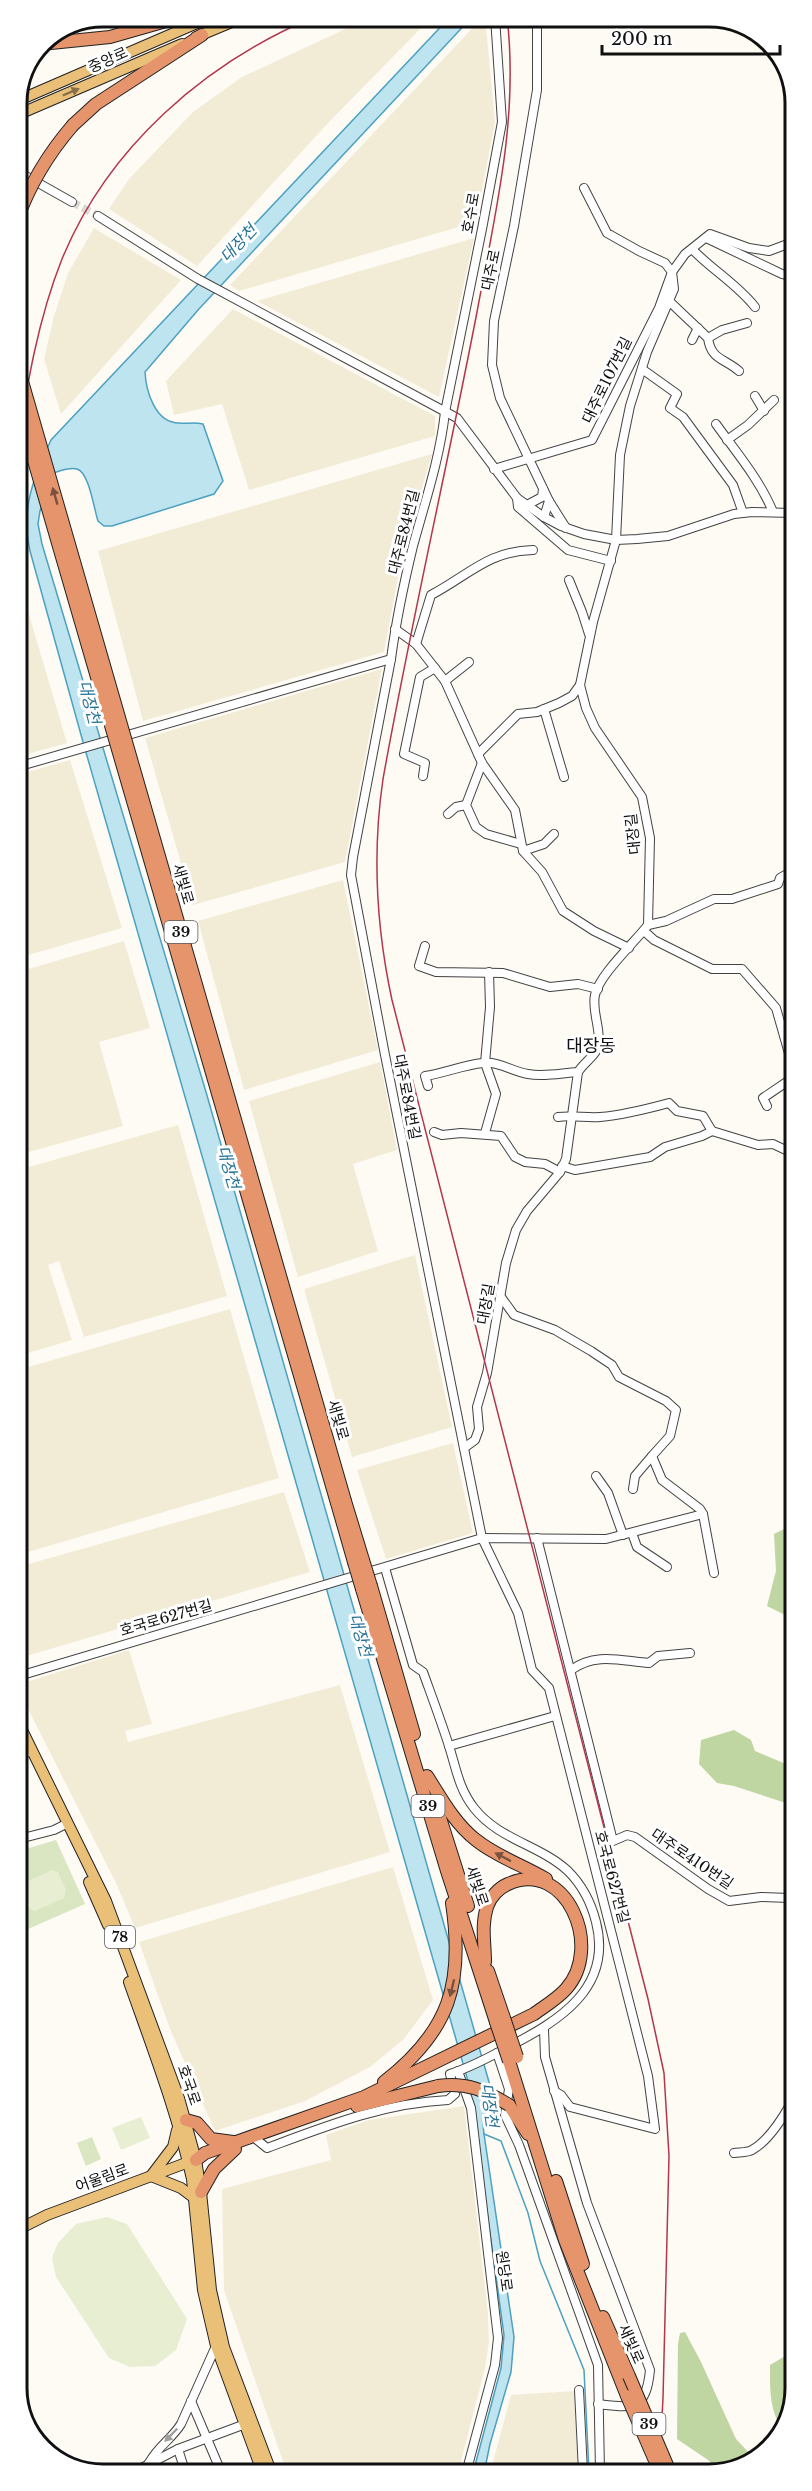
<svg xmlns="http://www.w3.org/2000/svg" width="812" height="2491" viewBox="0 0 812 2491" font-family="'Libre Baskerville','Noto Sans KR',serif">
<rect width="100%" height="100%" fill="#fefbf5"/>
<g fill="#f2ecd7">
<polygon points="103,17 137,17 69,34 61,34"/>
<polygon points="371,17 432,17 329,122 197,266 109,209 129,179 193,112 242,77"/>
<polygon points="483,17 485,17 495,122 476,222 239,291 230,285"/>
<polygon points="94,228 181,280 61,414 44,359 54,316 68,273"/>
<polygon points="474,238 439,397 257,301"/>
<polygon points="233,309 435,416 435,436 249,490 222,404 174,415 166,381"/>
<polygon points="432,454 403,551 384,652 143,721 98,551"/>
<polygon points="17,574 67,743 17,757"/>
<polygon points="382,669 345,862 193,905 145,738"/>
<polygon points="70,760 122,928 18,958 17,775"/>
<polygon points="343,880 378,1050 244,1090 198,921"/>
<polygon points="124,941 150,1028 99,1042 123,1126 18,1155 18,972"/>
<polygon points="380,1062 397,1150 353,1164 378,1251 298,1277 249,1101"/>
<polygon points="178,1125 227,1296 84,1337 59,1261 48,1265 72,1340 18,1356 18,1170"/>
<polygon points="415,1255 452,1427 352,1457 304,1289"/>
<polygon points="230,1309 279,1478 18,1555 18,1370"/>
<polygon points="453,1443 473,1533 386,1559 357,1470"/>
<polygon points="284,1492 310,1572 20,1658 18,1567"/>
<polygon points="129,1650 152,1724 125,1731 128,1742 340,1685 390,1852 135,1928 116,1883 19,1691 19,1685 23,1683"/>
<polygon points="393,1867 433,2000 403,2040 370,2067 305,2101 215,2131 170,2029 139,1942"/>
<polygon points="464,2106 488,2313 489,2342 485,2368 458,2473 287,2473 224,2290 222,2189 331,2160 326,2135 369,2120"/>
<polygon points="574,2391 578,2472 490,2473 511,2395"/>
</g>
<g fill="#d9e6c1">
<polygon points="56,1840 85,1904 19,1933 19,1851"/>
<polygon points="92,2137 101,2159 86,2166 77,2143"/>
</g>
<g fill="#bfd5a2">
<polygon points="794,1524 795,1620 767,1606 776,1571 774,1534"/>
<polygon points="734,1730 751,1740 755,1751 786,1764 795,1760 795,1806 734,1786 717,1783 699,1764 701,1740"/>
<polygon points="685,2332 701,2362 736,2439 753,2457 731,2472 721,2472 708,2460 677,2439 678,2344 680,2333"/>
<path d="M787,2355L795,2356V2389L782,2428C769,2410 770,2387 770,2365Z"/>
</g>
<g fill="#e8eed2">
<path d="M52,1870L58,1872L66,1890L64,1898L35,1911C25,1908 19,1895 20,1885Z"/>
<polygon points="141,2117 150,2138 121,2150 112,2128"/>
<polygon points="107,2217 127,2224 187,2319 176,2350 155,2366 130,2367 109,2358 56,2277 52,2258 58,2243 76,2224"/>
</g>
<path fill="#bee4f0" stroke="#4da1c0" stroke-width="1.5" d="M450,17H472L198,310L145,372C146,391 155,423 179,423C187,424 194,422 203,424L223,481L214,494L112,526H104L98,521C94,509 89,472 77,469C69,467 60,471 53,473L40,511L38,524L42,544L206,1092L489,2082L493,2101L482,2116L484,2134L514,2337L511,2372L490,2444L484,2473H473L501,2368L504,2335L470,2088L83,742L30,551C20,511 34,475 51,440Z"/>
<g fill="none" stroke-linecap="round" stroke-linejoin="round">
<g stroke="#4da1c0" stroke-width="1.5">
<polyline points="17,454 25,452"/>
<polyline points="484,2134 501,2141 528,2213 540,2261 584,2370 589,2472"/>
</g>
<polyline stroke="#dad8d3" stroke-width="8" stroke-dasharray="8 4" stroke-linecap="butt" points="72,202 98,216"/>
<g stroke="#434343" stroke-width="10">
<g id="minor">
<path d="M495,17L502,122L482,229L445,412C440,458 425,502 413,546C404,583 396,621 391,659L353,857L351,875L385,1055L482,1538L518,1613L532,1670L549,1688L648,2076L655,2129L570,2107L561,2095L554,2091"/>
<polyline points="537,17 537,90 514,226 494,321 492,365 500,398 549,501 544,517"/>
<polyline points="17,171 72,202"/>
<polyline points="98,216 198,279 457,418 517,498 544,517 561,526 584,534 616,540 637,539 668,536 734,514 752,512 793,513"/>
<polyline points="706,238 782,274 793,277"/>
<path d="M692,249C712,270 737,284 755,307"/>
<path d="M669,301L708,338C711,360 724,358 739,371"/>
<polyline points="708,338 722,330 747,323"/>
<polyline points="692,340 698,328"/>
<polyline points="642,369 677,394 670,408 683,417 733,485 743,513"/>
<polyline points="755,396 764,411"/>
<path d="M716,424C736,452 760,480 773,512"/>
<polyline points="727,440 748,425 774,400"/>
<polyline points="494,469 592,440 659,308 672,272 685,254 710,234 749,248 769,251 793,242"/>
<polyline points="517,498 518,507 568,550 611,561"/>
<polyline points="549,501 566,528"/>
<polyline points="527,505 542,497 543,489"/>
<polyline points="569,580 582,612 589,634"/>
<polyline points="395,629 416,644 445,681 482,763 515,810 523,851 542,872 563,911 594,931 629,948"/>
<path d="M416,644L431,595C469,575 488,551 533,550"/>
<polyline points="445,681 469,662"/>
<polyline points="544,709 564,777"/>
<polyline points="478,754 518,714 537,712 559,703 572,696 580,685"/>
<polyline points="482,763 466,805 476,827 486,834 521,844"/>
<polyline points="17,767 391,659"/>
<polyline points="423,776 425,763 404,754 420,677 435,668"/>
<polyline points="448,814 456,807 466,805"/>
<polyline points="523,851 544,844 554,834"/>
<polyline points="648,925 666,921 714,899 732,899 778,884 780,878 794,870"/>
<polyline points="644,931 654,940 712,969 742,969 776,1008 794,1071"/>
<polyline points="425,946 419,966 436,972 503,973 550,987 578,984 598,989"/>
<path d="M428,1086L425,1076C445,1073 463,1065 483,1063C499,1061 513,1072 528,1074C545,1077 561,1073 578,1072"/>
<polyline points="767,1106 763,1098 794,1077"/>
<path d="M558,1117C572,1115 586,1118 600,1117C624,1115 647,1109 669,1103L677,1111L703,1116L712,1131L758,1145L773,1144L794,1154"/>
<polyline points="434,1132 442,1135 461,1133 501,1136 515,1157 525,1162 545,1164 560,1172"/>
<polyline points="485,1133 496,1094 485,1063 490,1007 489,972"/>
<polyline points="562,1166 575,1170 650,1157 665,1147 702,1136 712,1131"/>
<polyline points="501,1297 514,1315 555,1330 591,1351 612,1365 619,1377 666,1401 676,1410 670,1436 652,1456 662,1480 700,1509 703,1514 714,1573"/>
<path d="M464,1448L475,1440L479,1429L477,1407L487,1373L506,1263L516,1230L527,1211L560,1172L566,1159L578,1072C583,1064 592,1058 596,1051C604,1033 591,1013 595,995C599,975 635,942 648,925L650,838L642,797L595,728L586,708L580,685L593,622L616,540L620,455L630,406L647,352L674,289L672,272L665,263L639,251L607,233L584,188"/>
<polyline points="596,1476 608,1493 623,1535"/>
<polyline points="633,1489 635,1476 652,1456"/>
<polyline points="632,1533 637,1547 667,1567"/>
<polyline points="537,1538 613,1841 627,1835 635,1837 708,1889 729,1901 761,1897 790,1898 795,1912"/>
<path d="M571,1670C596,1652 621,1661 649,1663L658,1656L690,1653"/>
<polyline points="19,1676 482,1538 606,1539 703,1514"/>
<polyline points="449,1746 555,1716"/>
<polyline points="19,1757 26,1753"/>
<polyline points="19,1839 54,1830 68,1823"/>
<polyline points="790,1898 791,1877"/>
<path d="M544,2029L545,2057L587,2203L650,2370C646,2411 633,2408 598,2404"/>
<polyline points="497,2053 509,2089 505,2115 519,2145 598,2365 600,2472"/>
<polyline points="458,2071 471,2108 498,2338 495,2365 466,2473"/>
<path d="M257,2140L267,2148C326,2126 384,2103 448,2100L455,2094L450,2074C471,2067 490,2057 508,2047C559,2021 613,1988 596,1922C591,1902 583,1886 568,1871C540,1845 499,1840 474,1808C459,1789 456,1768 449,1746C441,1721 432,1697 423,1672L413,1665L385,1568"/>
<path d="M734,2153C739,2152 747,2153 752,2150C769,2141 789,2110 795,2093"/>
<polyline points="579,2390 583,2472"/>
<polyline points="191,2401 222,2474"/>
<polyline points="178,2449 186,2474"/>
<path d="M149,2463C159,2445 171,2440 181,2424L216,2346"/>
<polyline points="149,2463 153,2474"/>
<polyline points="130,2474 178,2449 248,2423"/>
</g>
</g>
<g stroke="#212121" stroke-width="12">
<g id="major">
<polyline points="196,37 244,17"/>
<polyline points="17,101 211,17"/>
<polyline points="17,115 182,44"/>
<polyline points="19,1724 106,1901 179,2098 196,2160 201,2192 211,2290 224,2347 272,2474"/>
<polyline points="89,1882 108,1925"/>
<path d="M129,1982C152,2047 177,2112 192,2179L203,2290L216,2346L263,2474"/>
<polyline points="177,2130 173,2147 151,2176 181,2188 193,2197"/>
<polyline points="19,2229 47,2215 194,2160"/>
</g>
</g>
<g stroke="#212121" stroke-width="14">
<g id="highway">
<polyline points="41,44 110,37 180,17"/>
<polyline points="73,125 96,104 202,35"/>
<polyline points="345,1501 363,1560"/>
<polyline points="337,1503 354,1562"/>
<polyline points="371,1586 414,1734"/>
<polyline points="362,1589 447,1871 496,2022"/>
<path d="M427,1776C441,1798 455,1824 476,1840C497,1857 523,1865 546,1879"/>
<polyline points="436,1805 468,1906"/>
<polyline points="488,1971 504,2018"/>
<polyline points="509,2061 565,2240 627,2396"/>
<path d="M384,2082C450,2031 464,1983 452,1903"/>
<polyline points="509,2105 528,2134"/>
<polyline points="357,2106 438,2086"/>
<polyline points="186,2120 197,2123 211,2139 233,2142"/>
<path d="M196,2160L205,2153L364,2097L534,2014C545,2006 557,1999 566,1989C604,1947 566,1858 508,1884C499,1888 490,1897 487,1907C481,1925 485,1944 485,1962"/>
<polyline points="556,2181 583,2264"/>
<polyline points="201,2192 214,2169 235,2149"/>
<polyline points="603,2317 629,2376"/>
</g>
</g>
<use href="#minor" stroke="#fff" stroke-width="8"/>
<use href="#major" stroke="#eac079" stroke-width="10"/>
<use href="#highway" stroke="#e5946c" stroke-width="12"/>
<g stroke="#b3364c" stroke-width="1.5">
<path d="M507,17C519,118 495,214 477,312C447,468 411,623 383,779C372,854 376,926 392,1000L648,1999L664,2073L669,2156L663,2398L659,2472"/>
<path d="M17,449C27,385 38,319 62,259C108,147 205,63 314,17"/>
</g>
<g stroke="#212121" stroke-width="14" stroke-linecap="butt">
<g id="highway-bridge">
<path d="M17,220C30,183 48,154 73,125"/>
<polyline points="17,364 345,1501"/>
<polyline points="17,402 337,1503"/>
<polyline points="363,1560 371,1586"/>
<polyline points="354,1562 362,1589"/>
<polyline points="504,2018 517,2057"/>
<polyline points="496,2022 509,2061"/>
<path d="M438,2086C466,2082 485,2090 509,2105"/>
<polyline points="629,2376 670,2472"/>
<polyline points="627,2396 660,2472"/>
</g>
</g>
<use href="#highway-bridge" stroke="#e5946c" stroke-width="12"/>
</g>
<defs><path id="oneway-solid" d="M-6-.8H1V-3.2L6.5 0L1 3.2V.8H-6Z" transform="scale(1.5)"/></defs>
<use fill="#88714a" href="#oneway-solid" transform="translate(71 92) rotate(-23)"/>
<g fill="#7a523e">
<use href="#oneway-solid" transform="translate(55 496) rotate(-106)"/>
<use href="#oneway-solid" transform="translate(503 1857) rotate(-152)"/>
<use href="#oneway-solid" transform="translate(452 1988) rotate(104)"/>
</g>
<use fill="#9f9f9f" href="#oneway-solid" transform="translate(171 2435) rotate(134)"/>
<g text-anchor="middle" stroke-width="6" stroke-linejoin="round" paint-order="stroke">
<g fill="#fff" stroke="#585858" stroke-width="1.5">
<rect x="164.5" y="921" width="33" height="22" rx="4.5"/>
<rect x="411.5" y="1795" width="33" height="22" rx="4.5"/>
<rect x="105" y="1926" width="30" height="22" rx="4.5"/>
<rect x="632.5" y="2413" width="33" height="22" rx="4.5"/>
</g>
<g font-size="14" font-weight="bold" fill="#101010">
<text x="181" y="937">39</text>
<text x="428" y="1811">39</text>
<text x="120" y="1942">78</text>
<text x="649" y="2429">39</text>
</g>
<g font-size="15" fill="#101010" stroke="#fff">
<text transform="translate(108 60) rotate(-24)" y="5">중앙로</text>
<text transform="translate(471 213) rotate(-80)" y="5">호수로</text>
<text transform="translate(491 270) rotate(-78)" y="5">대주로</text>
<text transform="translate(607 380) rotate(-64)" y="5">대주로107번길</text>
<text transform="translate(404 532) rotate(-76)" y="5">대주로84번길</text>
<text transform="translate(633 834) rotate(-96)" y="5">대장길</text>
<text transform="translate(183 884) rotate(74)" y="5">새빛로</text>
<text transform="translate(407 1097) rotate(79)" y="5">대주로84번길</text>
<text transform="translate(486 1304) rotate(-80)" y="5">대장길</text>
<text transform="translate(338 1420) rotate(74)" y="5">새빛로</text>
<text transform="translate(166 1618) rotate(-16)" y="5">호국로627번길</text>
<text transform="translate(692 1859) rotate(34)" y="5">대주로410번길</text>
<text transform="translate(612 1877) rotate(75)" y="5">호국로627번길</text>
<text transform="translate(477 1886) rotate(72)" y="5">새빛로</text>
<text transform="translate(189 2085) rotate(71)" y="5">호국로</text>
<text transform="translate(102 2178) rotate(-20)" y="5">어울림로</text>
<text transform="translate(504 2271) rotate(82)" y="5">원당로</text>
<text transform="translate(631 2344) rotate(66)" y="5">새빛로</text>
</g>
<g font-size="16" font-style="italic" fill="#267396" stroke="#fff">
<text transform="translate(238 243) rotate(-47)" y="6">대장천</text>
<text transform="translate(90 702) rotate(75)" y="6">대장천</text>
<text transform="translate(229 1167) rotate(74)" y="6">대장천</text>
<text transform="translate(361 1635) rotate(73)" y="6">대장천</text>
<text transform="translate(490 2105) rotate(82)" y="6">대장천</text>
</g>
<g font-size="18" fill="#101010" stroke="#fff">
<text x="591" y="1052">대장동</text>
</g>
</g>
<path d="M0 0H812V2491H0ZM103 27H709A76 76 0 0 1 785 103V2388A76 76 0 0 1 709 2464H103A76 76 0 0 1 27 2388V103A76 76 0 0 1 103 27Z" fill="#fff" fill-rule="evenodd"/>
<path fill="none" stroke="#101010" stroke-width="3" d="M103 27H709A76 76 0 0 1 785 103V2388A76 76 0 0 1 709 2464H103A76 76 0 0 1 27 2388V103A76 76 0 0 1 103 27Z"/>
<path d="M602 45v9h178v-9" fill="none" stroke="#101010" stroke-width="3"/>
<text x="611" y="45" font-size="18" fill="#101010" stroke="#ffffff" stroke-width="4.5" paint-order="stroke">200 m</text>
</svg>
